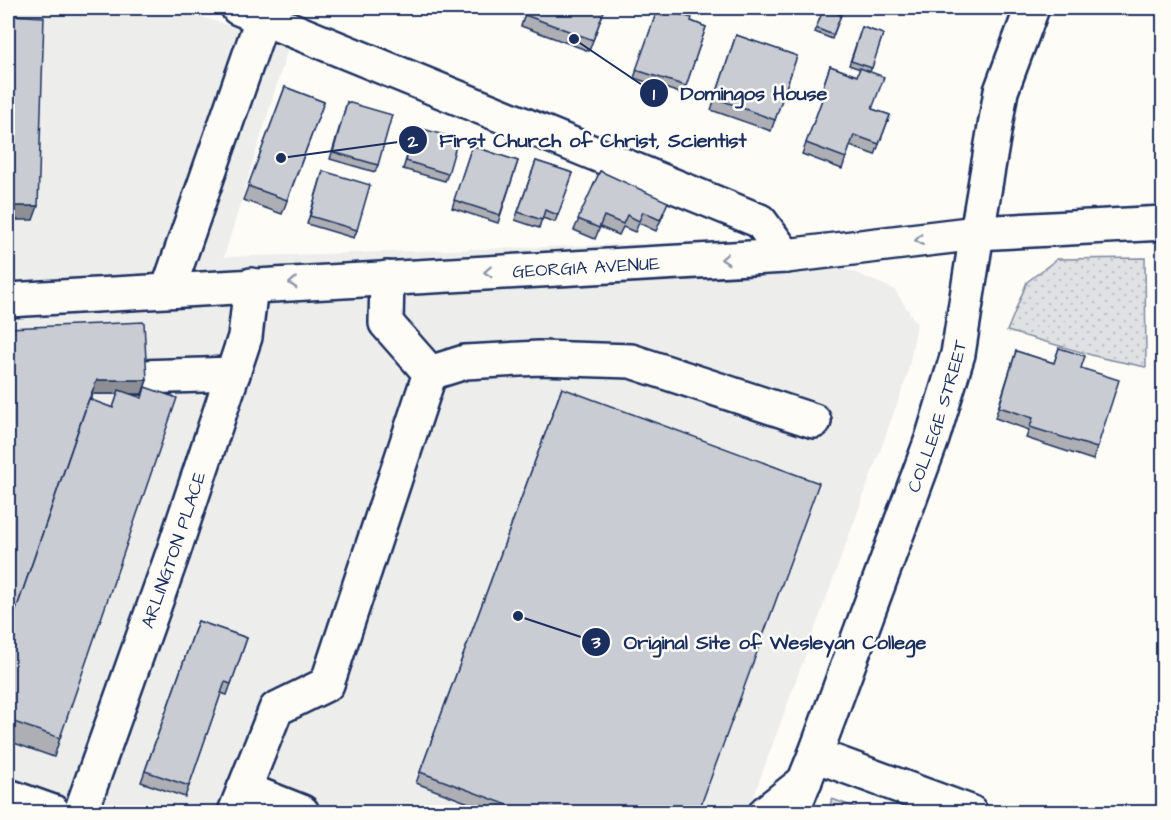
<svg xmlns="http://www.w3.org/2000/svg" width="1171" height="820" viewBox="0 0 1171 820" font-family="'Architects Daughter',sans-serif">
<defs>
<pattern id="grass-dots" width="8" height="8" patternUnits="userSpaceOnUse" patternTransform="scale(1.5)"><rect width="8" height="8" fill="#e0e1e3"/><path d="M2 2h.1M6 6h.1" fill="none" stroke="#c0c1c5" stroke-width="1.8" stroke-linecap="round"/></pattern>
</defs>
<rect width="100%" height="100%" fill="#fdfcf7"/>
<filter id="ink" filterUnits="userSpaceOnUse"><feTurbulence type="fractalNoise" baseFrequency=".0167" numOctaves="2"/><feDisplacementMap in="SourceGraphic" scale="12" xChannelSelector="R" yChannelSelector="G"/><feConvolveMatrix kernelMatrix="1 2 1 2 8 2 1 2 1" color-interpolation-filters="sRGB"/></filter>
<g filter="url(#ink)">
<polygon fill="#edeeec" points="8,8 175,8 289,45 224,257 734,241 851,271 894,289 917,324 907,377 748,812 8,812"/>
<g fill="url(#grass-dots)" stroke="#7e88a0" stroke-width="1.5">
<polygon points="1145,258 1146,367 1102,358 1007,331 1027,282 1057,259"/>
<polygon points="832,799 868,812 828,812"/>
</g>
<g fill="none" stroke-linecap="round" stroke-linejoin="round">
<g stroke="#1b2f5e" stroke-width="38">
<g id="minor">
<polyline points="238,8 760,221 786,256"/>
<polyline points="977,233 1001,91 1032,8"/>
<polyline points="168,290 266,8"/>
<polyline points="430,373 465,362 539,358 631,361 814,421"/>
<polyline points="141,377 233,374"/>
<polyline points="815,755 970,812"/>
<polyline points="244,789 302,812"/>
<polyline points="8,796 53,812"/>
<path id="s1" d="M81,812L173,553L245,337L251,285"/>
<polyline points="235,812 276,709 327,684 430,373 386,323 387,278"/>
<polyline points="766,812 805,781"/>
</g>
</g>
<g stroke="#1b2f5e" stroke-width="38">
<g id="major">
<path id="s2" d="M8,300L786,256L977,233L1164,223"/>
<path id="s3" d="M792,812L815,755L932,439L958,354L977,233"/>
</g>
</g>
<use href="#minor" stroke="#fdfcf7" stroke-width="33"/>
<use href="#major" stroke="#fdfcf7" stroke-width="33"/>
</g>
<g fill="#adafb5" stroke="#1b2f5e" stroke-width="1.5" fill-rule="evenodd">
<polygon points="451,8 465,8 463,12"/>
<polygon points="527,8 605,8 589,51 521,26"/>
<polygon points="658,8 691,21 706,27 683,94 634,78"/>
<polygon points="824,8 841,15 832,39 815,32"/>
<polygon points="862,27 883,34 870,72 872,109 890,115 875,155 850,146 842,169 802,154 822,100 819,98 830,66 857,76 860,69 849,65"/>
<polygon points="736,35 797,56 771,131 711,110"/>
<polygon points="285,87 324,102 282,214 243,200"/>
<polygon points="347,102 378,165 375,172 330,159"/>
<polygon points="416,127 448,174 445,181 403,169"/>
<polygon points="472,146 518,161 498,223 452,208"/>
<polygon points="536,161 573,173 555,222 542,218 539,228 515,220"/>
<polygon points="323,171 357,230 354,238 307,224"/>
<polygon points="600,171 664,213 656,231 639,223 635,232 623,227 619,235 600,227 595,239 574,230"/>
<path d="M8,328L147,380L142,394H131L60,738L54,757L8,741ZM92,394H118L113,408L90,400Z"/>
<polygon points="1059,348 1081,368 1097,448 1093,460 1026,438 1029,430 995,418 1016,351 1054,363"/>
<polygon points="562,388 698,813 495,813 416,783"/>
<polygon points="198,621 247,638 227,695 221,693 185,797 141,782"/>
</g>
<g fill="#8d8f94" stroke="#1b2f5e" stroke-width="1.5">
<polygon points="8,206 38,206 33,220 8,220"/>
<polygon points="97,380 147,380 142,394 92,394 84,414"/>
</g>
<g fill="#c9ccd3" stroke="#1b2f5e" stroke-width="1.5">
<polygon points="527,8 605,8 593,40 525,15"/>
<polygon points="658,8 692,18 691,21 706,27 686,86 636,70"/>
<polygon points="824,8 841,15 833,35 816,28"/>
<polygon points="8,15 44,17 38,206 8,206"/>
<polygon points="862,27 883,34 872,68 851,61"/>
<polygon points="736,35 797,56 775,120 715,98"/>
<polygon points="830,66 857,76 860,68 884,77 872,109 890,115 879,144 854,135 846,158 806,143 826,89 823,87"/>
<polygon points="285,87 324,102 287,200 248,186"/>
<polygon points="347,102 392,115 378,165 333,152"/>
<polygon points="416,127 458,139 448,174 406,161"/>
<polygon points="472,146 518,161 500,215 454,200"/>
<polygon points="536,161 573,173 558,215 545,210 542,220 518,212"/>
<polygon points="323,171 370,185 357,230 310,216"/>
<polygon points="600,171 668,202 660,220 643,212 639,221 627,215 623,224 604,216 599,228 578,219"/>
<polygon points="144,322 147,380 97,380 87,404 14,616 8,614 8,328"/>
<polygon points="1059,348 1085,356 1081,368 1119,380 1097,448 1030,427 1033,418 999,407 1016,351 1054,363"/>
<polygon points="145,387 177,398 60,738 8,720 8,614 14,616 89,399 113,408 119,390 142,398"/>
<polygon points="562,388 819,483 698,813 529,813 420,772"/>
<polygon points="198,621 247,638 231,684 225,682 189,786 145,771"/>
</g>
<defs><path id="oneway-chevron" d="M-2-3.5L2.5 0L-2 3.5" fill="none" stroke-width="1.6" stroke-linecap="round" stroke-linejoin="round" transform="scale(1.5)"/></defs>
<g stroke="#8c96aa">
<use href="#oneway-chevron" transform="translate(919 240) rotate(173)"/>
<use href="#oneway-chevron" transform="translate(725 259) rotate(177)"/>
<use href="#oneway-chevron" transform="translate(488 272) rotate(177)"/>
<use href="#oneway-chevron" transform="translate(293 283) rotate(177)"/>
</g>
</g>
<g text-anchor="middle" stroke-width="5" stroke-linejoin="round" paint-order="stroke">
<g font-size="18" fill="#1b2f5e" stroke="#fdfcf7">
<text dy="6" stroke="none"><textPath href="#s2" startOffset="579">GEORGIA AVENUE</textPath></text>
<text dy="6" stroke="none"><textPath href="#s3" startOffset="422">COLLEGE STREET</textPath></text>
<text dy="6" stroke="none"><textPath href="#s1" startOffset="278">ARLINGTON PLACE</textPath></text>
</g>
</g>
<path fill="none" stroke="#1b2f5e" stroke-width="2" d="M574 39L654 93M281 158L413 140M518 616L596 642"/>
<g fill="#1b2f5e" stroke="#fdfcf7" stroke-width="2">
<circle cx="574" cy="39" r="6"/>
<circle cx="281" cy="158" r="6"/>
<circle cx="518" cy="616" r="6"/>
<circle cx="654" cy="93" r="15"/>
<circle cx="413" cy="140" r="15"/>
<circle cx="596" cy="642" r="15"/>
</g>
<g font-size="18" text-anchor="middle" font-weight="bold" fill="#fff">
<text x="654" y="100">1</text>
<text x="413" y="147">2</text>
<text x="596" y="648">3</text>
</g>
<g font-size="20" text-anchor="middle" font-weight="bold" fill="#1b2f5e" stroke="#fdfcf7" stroke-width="5" stroke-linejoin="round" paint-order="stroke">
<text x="754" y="100">Domingos House</text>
<text x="593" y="147">First Church of Christ, Scientist</text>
<text x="775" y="649">Original Site of Wesleyan College</text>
</g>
<rect width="1171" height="820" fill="none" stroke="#fdfcf7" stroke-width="30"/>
<rect x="15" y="15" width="1141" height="790" fill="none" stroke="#1b2f5e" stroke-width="2" filter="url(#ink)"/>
</svg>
